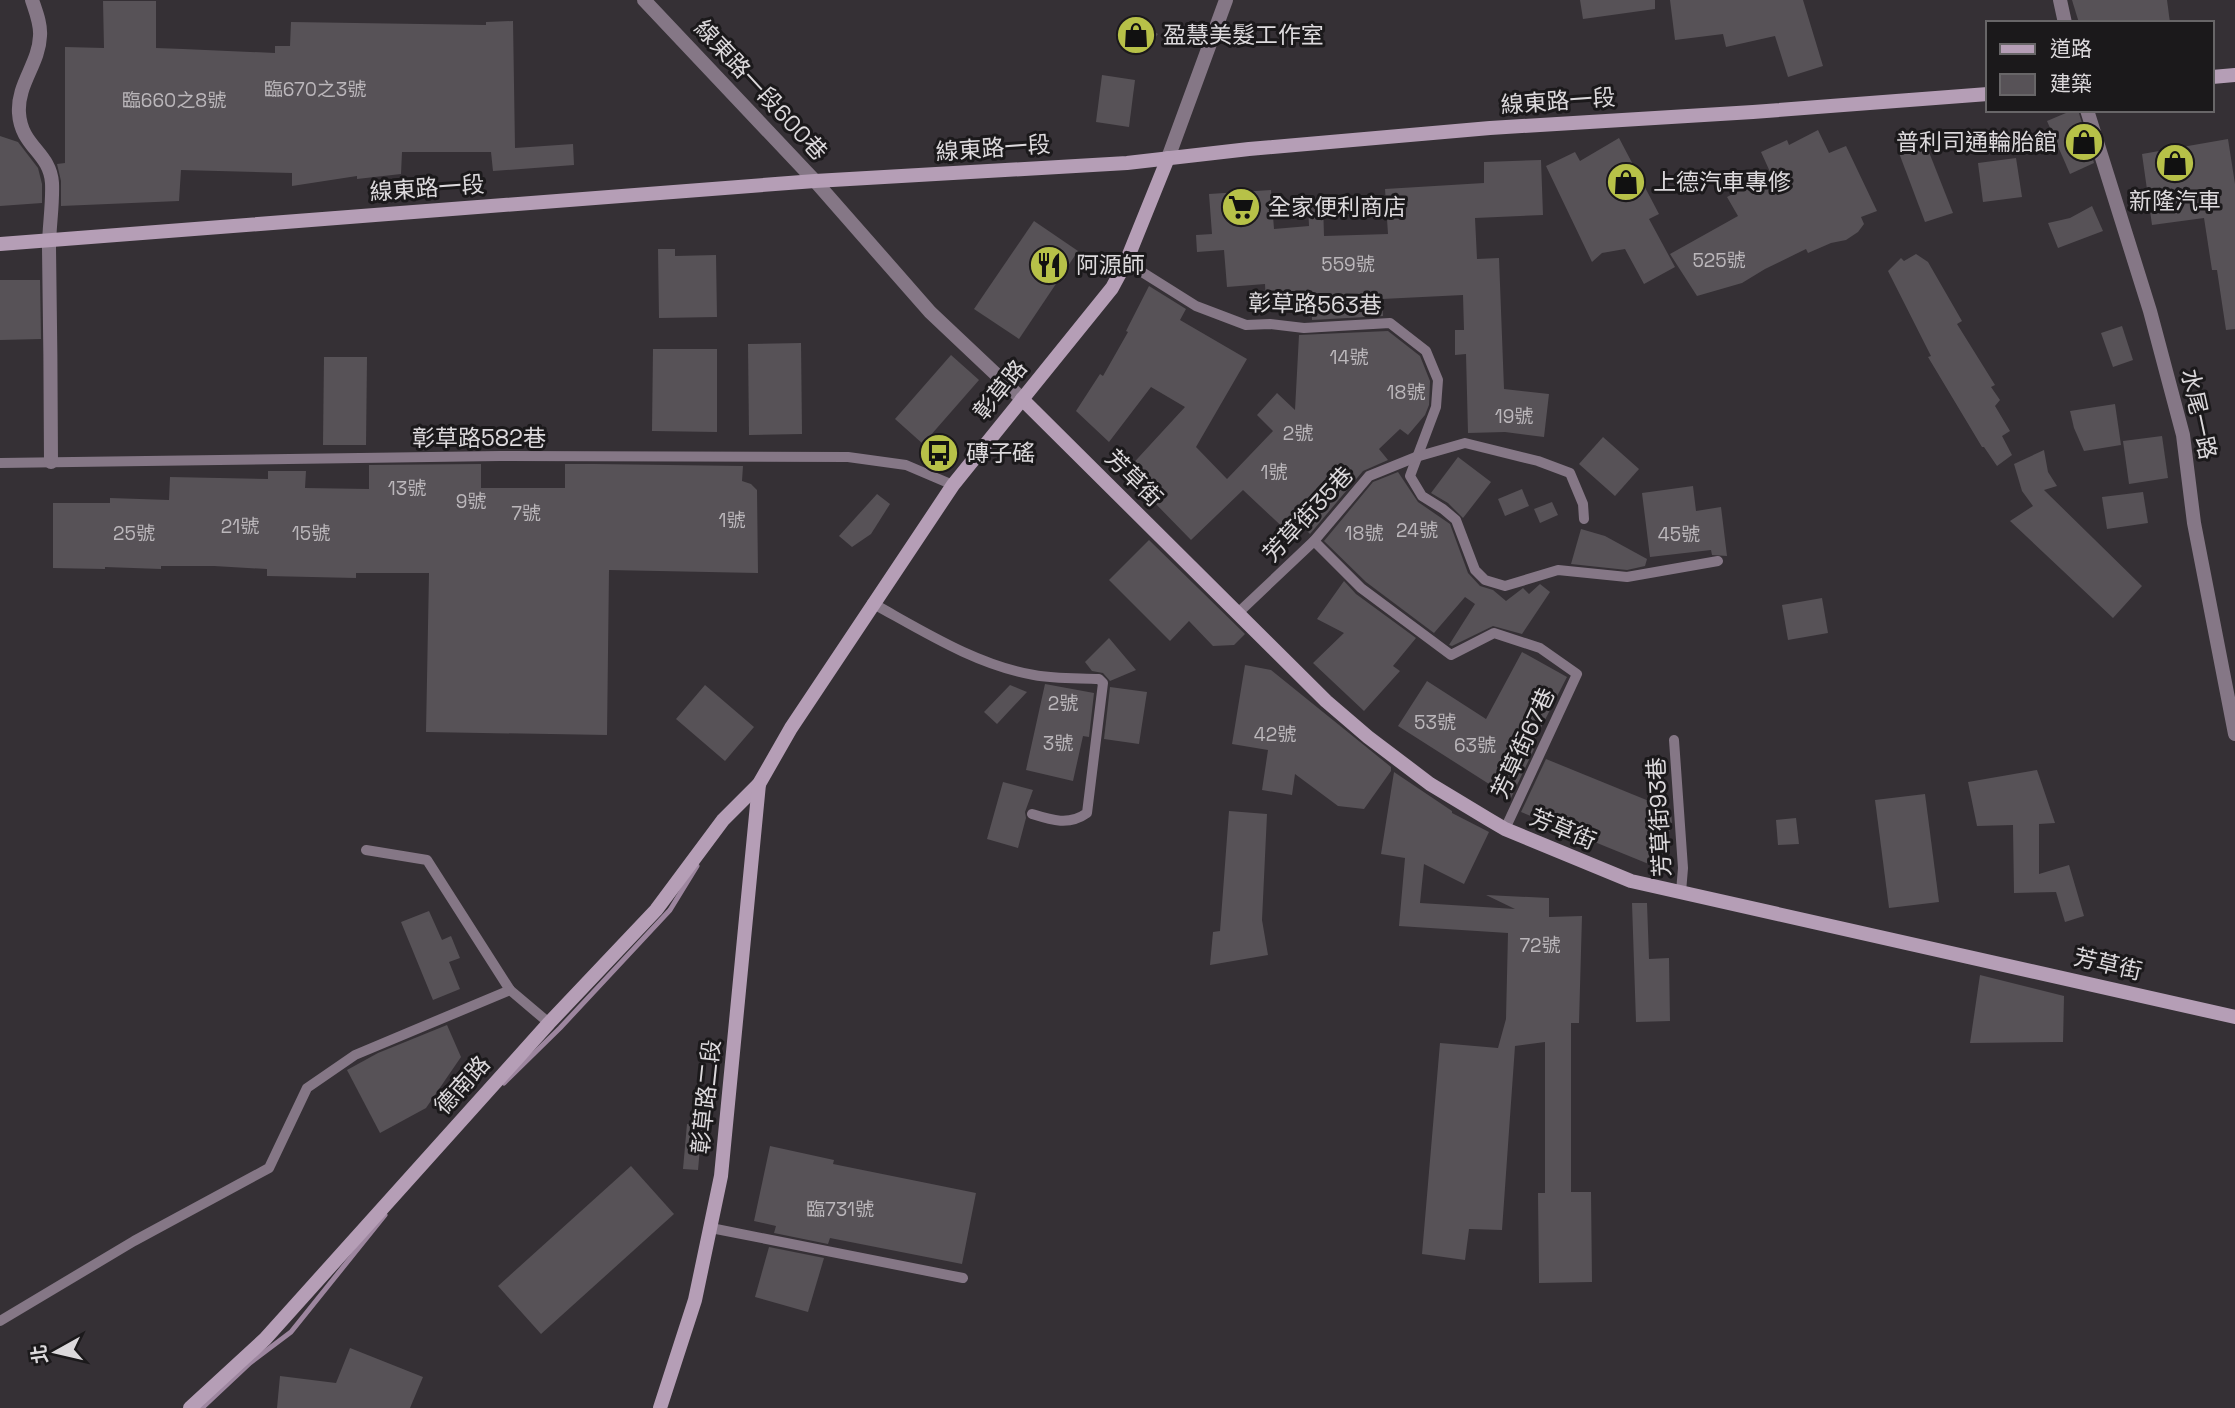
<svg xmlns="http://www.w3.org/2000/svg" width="2235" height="1408" viewBox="0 0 2235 1408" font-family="'Space Grotesk','Noto Sans TC',sans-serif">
<rect width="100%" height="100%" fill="#353035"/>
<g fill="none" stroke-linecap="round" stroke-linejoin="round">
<g stroke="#9d869f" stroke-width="5">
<polyline points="504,1083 560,1028 670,910 697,866"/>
<polyline points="202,1408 250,1363 291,1332 385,1215"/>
</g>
</g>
<g fill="#575257">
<polygon points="1580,0 1655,0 1655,9 1583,19"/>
<polygon points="1670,0 1803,0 1823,66 1788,77 1775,36 1726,47 1723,34 1675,40"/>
<polygon points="2072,0 2167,0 2170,23 2079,23"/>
<polygon points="103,1 156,1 156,48 183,49 275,53 275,46 290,46 291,22 486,25 486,22 513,21 515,148 573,144 574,165 493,171 491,152 402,152 401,174 357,179 357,176 292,186 292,173 181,170 179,201 61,206 61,181 57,164 65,163 65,47 104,48"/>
<polygon points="1127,18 1158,34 1145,52 1120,36"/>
<polygon points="1102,75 1135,80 1129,127 1096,122"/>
<polygon points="2073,110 2078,110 2094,163 2070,174 2047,121"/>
<polygon points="1818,130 1829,153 1846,146 1877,211 1861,217 1864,224 1858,232 1846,240 1831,243 1808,253 1806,249 1765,269 1742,283 1697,296 1670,254 1738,216 1727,197 1771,174 1761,152 1787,140 1789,145"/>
<polygon points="0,136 18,142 38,168 42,184 42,203 0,206"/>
<polygon points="1619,138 1659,214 1649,219 1675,267 1644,284 1625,249 1602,253 1592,262 1546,166 1575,152 1580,161"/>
<polygon points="2228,139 2235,184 2235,329 2226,330 2217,270 2212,270 2204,218 2152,225 2142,154"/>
<polygon points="1925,142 1953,213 1925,222 1899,153"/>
<polygon points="2016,158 2022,197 1983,202 1978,163"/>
<polygon points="1541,160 1543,215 1475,218 1477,259 1499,258 1504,389 1549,394 1544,437 1505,432 1468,433 1466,354 1455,355 1455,330 1464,330 1463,295 1382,299 1383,316 1312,320 1311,300 1266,303 1265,284 1227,287 1224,250 1197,252 1196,235 1212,234 1209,194 1271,190 1274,229 1309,226 1308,204 1323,203 1324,236 1388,234 1385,189 1484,183 1484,162"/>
<polygon points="2092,206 2103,231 2058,248 2048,223 2070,218"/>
<polygon points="1034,221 1078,251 1019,339 974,309"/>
<polygon points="658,249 675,249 675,256 716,255 717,317 659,318"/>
<polygon points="1916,254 1928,262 1962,321 1957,324 1995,385 1991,387 2000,400 1995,406 2010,431 2002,436 2012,455 1997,466 1984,447 1982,447 1928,357 1931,356 1888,271 1901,258 1904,261"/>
<polygon points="0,280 40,280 41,339 0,340"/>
<polygon points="1149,286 1186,309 1180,320 1247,359 1196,447 1227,479 1273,431 1257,415 1277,393 1295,410 1299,335 1388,331 1420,356 1430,381 1429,405 1425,415 1408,435 1400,429 1379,449 1388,460 1363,471 1310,534 1302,526 1292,536 1243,490 1191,540 1151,499 1155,495 1127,470 1185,407 1151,387 1109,442 1076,411 1100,374 1103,376 1128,332 1126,331"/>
<polygon points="2122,326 2133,360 2113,367 2101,333"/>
<polygon points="801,343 802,434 749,435 748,344"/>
<polygon points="653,349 717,349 717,432 652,431"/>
<polygon points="951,355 979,380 923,444 895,419"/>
<polygon points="324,357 367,357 366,445 323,445"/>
<polygon points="2115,404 2121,445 2084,451 2074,428 2070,411"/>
<polygon points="2162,436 2168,478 2129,484 2123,441"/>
<polygon points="1603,437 1639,469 1615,496 1579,464"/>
<polygon points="2044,450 2048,472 2057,486 2044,490 2142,586 2113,618 2010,521 2033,506 2022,491 2014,464"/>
<polygon points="1458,457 1491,482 1463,518 1448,503 1431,493"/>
<polygon points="481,464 481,488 565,488 565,464 595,464 743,466 742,481 751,484 757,490 758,573 609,570 607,735 426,732 429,573 356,573 356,578 267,576 267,569 214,566 161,566 161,569 105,567 105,569 53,568 53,503 110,503 110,498 169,500 170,477 268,479 268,471 306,471 305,488 369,489 369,465"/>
<polygon points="1398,472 1418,502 1450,524 1468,573 1480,586 1493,590 1506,601 1523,588 1529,594 1540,584 1550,592 1522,634 1493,626 1452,646 1449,645 1475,604 1465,597 1434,633 1366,582 1324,541 1373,482"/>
<polygon points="1693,486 1696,511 1721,507 1727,556 1712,555 1711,550 1650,557 1642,493"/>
<polygon points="1522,489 1529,506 1505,516 1498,499"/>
<polygon points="2143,492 2148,523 2107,529 2102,497"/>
<polygon points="877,494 890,504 871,534 852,547 839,536"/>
<polygon points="1552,502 1558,515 1540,523 1534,509"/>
<polygon points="1581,529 1605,536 1647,559 1645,566 1627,570 1571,564"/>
<polygon points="1149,540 1245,634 1234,645 1213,646 1189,621 1170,641 1109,580"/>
<polygon points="1344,581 1356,594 1416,638 1393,666 1400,671 1364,711 1313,663 1344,633 1317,619"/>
<polygon points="1822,598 1828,633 1788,640 1782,605"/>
<polygon points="1109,638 1136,670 1110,681 1103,673 1092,671 1085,662"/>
<polygon points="1522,652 1567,677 1531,747 1534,749 1511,798 1398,726 1427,681 1486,719"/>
<polygon points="1245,665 1271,670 1391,767 1391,771 1364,809 1338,806 1295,774 1292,795 1262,790 1268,750 1232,744"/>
<polygon points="1045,684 1094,693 1089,737 1083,736 1073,781 1026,770"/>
<polygon points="705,685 754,727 725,761 676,719"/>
<polygon points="1010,685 1027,692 997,724 984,712"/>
<polygon points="1110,687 1147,692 1139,744 1104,739"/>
<polygon points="1546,759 1671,810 1672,824 1656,867 1521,812"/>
<polygon points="2037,770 2055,823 2039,824 2039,874 2069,865 2084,916 2065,922 2056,892 2014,893 2013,825 1977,826 1968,782"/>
<polygon points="1394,772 1452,811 1452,813 1489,832 1464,884 1424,864 1420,903 1515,909 1486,895 1549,898 1549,917 1582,916 1579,1023 1571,1023 1571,1192 1591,1192 1592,1282 1539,1283 1538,1193 1545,1193 1545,1042 1515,1046 1502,1230 1469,1229 1465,1260 1422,1254 1440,1043 1498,1048 1506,1019 1508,933 1399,926 1405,858 1381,854"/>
<polygon points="1003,782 1033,790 1025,812 1026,818 1018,848 987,839"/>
<polygon points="1925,794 1939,902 1889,908 1875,800"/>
<polygon points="1229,811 1267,814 1262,920 1268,955 1210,965 1213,932 1220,931"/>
<polygon points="1796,818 1799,844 1778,845 1776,820"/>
<polygon points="1632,903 1647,903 1649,959 1669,958 1670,1021 1636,1022"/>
<polygon points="429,911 442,940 451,936 460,958 449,962 460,989 433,1000 401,922"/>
<polygon points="1980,975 2064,996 2063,1042 1970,1043"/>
<polygon points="447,1025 461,1057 426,1108 380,1133 347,1070 378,1053"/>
<polygon points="687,1124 702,1125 698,1170 683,1169"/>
<polygon points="770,1146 834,1160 833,1164 976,1193 962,1264 830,1238 828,1244 774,1233 776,1226 754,1221"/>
<polygon points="631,1166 674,1214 541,1334 498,1286"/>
<polygon points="769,1247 824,1258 808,1312 755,1297"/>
<polygon points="350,1348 423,1377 410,1408 277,1408 280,1376 336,1383"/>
</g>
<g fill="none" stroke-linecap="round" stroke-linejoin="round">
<g stroke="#857786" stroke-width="10">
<polyline points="1126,262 1196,306 1246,325 1270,324 1304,328 1390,323 1426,351 1438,380 1436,407 1410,476 1422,496 1443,509 1456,520 1475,570 1485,580 1505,586 1558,570 1627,577 1718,561"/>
<polyline points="0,463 500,456 848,457 906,465 953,485"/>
<polyline points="1314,541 1361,588 1451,655 1494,633 1540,648 1577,674 1505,829"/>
<path d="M872,603C923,631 976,665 1034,675C1055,679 1078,678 1099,679L1103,683L1087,813C1069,826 1051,820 1032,814"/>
<polyline points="1238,613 1314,541 1369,476 1416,457 1465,443 1538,461 1570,473 1583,504 1584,519"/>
<polyline points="1674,740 1683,868 1681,892"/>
<polyline points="366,850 427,860 510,990 549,1023"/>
<polyline points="711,1228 963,1278"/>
<polyline points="0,1321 134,1241 269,1168 307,1088 355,1055 510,990"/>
</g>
<g stroke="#857786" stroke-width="14">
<path d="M32,0C36,12 41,24 40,36C39,64 17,84 19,113C21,147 50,152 52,183C53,205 49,226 49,248C50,319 51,391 51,462"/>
<polyline points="644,0 815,181 930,312 1022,399"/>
<polyline points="2060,0 2065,23"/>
<polyline points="2087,110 2150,311 2183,435 2194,523 2235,734"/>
<polyline points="1168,158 1226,0"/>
</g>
<g stroke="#b59eb6" stroke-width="14">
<polyline points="2212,77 2235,75"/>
<polyline points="0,244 815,181 1127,163 1249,149 1490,128 1753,112 1988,94"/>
<polyline points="1022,399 1326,701 1368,737 1430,784 1488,819 1505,829 1631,881 2235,1017"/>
<polyline points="190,1408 265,1339 549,1023 656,910 723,820 759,784 791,728 953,485 1112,288 1126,262 1168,158"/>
<polyline points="660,1408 695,1300 721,1176 759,784"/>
</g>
</g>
<defs>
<g id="shop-disc" transform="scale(2.0125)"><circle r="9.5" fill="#b7c148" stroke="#1b191b"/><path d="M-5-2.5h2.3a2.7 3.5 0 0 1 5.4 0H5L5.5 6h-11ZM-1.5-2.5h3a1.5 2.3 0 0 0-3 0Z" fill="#111"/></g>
<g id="supermarket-disc" transform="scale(2.0125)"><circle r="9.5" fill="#b7c148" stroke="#1b191b"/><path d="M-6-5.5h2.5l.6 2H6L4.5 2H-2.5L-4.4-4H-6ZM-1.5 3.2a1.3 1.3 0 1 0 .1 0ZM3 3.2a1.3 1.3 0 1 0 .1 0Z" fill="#111"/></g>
<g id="restaurant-disc" transform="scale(2.0125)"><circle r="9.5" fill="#b7c148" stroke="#1b191b"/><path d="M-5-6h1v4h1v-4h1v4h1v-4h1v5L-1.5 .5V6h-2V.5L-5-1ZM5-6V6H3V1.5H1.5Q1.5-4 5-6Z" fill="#111"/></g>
<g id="bus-disc" transform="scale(2.0125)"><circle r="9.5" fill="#b7c148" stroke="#1b191b"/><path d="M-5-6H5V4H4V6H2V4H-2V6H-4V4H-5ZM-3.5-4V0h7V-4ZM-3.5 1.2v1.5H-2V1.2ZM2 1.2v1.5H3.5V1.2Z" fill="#111"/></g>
</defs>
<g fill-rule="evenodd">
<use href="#shop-disc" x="1136" y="35"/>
<use href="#shop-disc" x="2084" y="142"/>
<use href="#shop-disc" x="2175" y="163"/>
<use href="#shop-disc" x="1626" y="182"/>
<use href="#supermarket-disc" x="1241" y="207"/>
<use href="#restaurant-disc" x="1049" y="265"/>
<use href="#bus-disc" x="939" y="453"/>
</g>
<g text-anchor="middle" stroke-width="6" stroke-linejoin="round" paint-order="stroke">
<g font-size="19" fill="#bbb7bb">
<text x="315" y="96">臨670之3號</text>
<text x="174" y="107">臨660之8號</text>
<text x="1719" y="267">525號</text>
<text x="1348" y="271">559號</text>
<text x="1349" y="364">14號</text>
<text x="1406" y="399">18號</text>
<text x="1514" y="423">19號</text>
<text x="1298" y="440">2號</text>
<text x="1274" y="479">1號</text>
<text x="407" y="495">13號</text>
<text x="471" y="508">9號</text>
<text x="526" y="520">7號</text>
<text x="732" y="527">1號</text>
<text x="240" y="533">21號</text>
<text x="1417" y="537">24號</text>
<text x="134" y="540">25號</text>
<text x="311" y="540">15號</text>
<text x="1364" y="540">18號</text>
<text x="1679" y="541">45號</text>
<text x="1063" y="710">2號</text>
<text x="1435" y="729">53號</text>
<text x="1275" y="741">42號</text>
<text x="1058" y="750">3號</text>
<text x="1475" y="752">63號</text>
<text x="1540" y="952">72號</text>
<text x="840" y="1216">臨731號</text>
</g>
<g font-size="23" fill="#dcd9dc" stroke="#1b191b" text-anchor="start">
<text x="1163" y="43">盈慧美髮工作室</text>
<text x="2057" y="150" text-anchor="end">普利司通輪胎館</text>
<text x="1653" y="190">上德汽車專修</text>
<text x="2175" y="209" text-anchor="middle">新隆汽車</text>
<text x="1268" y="215">全家便利商店</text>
<text x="1076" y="273">阿源師</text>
<text x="966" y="461">磚子磘</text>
</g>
<g font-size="23" fill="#dcd9dc" stroke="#1b191b">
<text transform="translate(761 90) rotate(47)" y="8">線東路一段600巷</text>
<text transform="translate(1558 101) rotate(-4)" y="8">線東路一段</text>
<text transform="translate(993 148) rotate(-4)" y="8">線東路一段</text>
<text transform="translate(427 188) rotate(-4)" y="8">線東路一段</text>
<text transform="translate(1315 304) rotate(1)" y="8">彰草路563巷</text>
<text transform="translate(1000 390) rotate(-51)" y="8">彰草路</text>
<text transform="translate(2199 414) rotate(78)" y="8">水尾一路</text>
<text x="479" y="446">彰草路582巷</text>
<text transform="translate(1134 478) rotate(45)" y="8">芳草街</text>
<text transform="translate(1308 514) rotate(-47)" y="8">芳草街35巷</text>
<text transform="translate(1523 743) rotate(-65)" y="8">芳草街67巷</text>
<text transform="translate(1659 817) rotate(-93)" y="8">芳草街93巷</text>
<text transform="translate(1563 829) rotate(23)" y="8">芳草街</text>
<text transform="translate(2108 964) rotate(13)" y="8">芳草街</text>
<text transform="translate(462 1085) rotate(-48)" y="8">德南路</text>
<text transform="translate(706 1097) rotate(-84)" y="8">彰草路二段</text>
</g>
</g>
<rect x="1986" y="21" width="228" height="91" fill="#1b191b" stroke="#686668" stroke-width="2"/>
<rect x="2000" y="44" width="35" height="10" fill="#b59eb6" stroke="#686668" stroke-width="2"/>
<text x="2050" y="56" font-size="21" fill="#dcd9dc">道路</text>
<rect x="2000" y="74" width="35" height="21" fill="#575257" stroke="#686668" stroke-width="2"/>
<text x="2050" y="91" font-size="21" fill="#dcd9dc">建築</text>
<g transform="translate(56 1352) rotate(262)" stroke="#1b191b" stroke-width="5" paint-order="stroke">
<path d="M0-5L12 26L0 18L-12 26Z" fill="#dcd9dc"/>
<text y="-10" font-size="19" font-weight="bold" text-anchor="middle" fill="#dcd9dc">北</text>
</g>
</svg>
